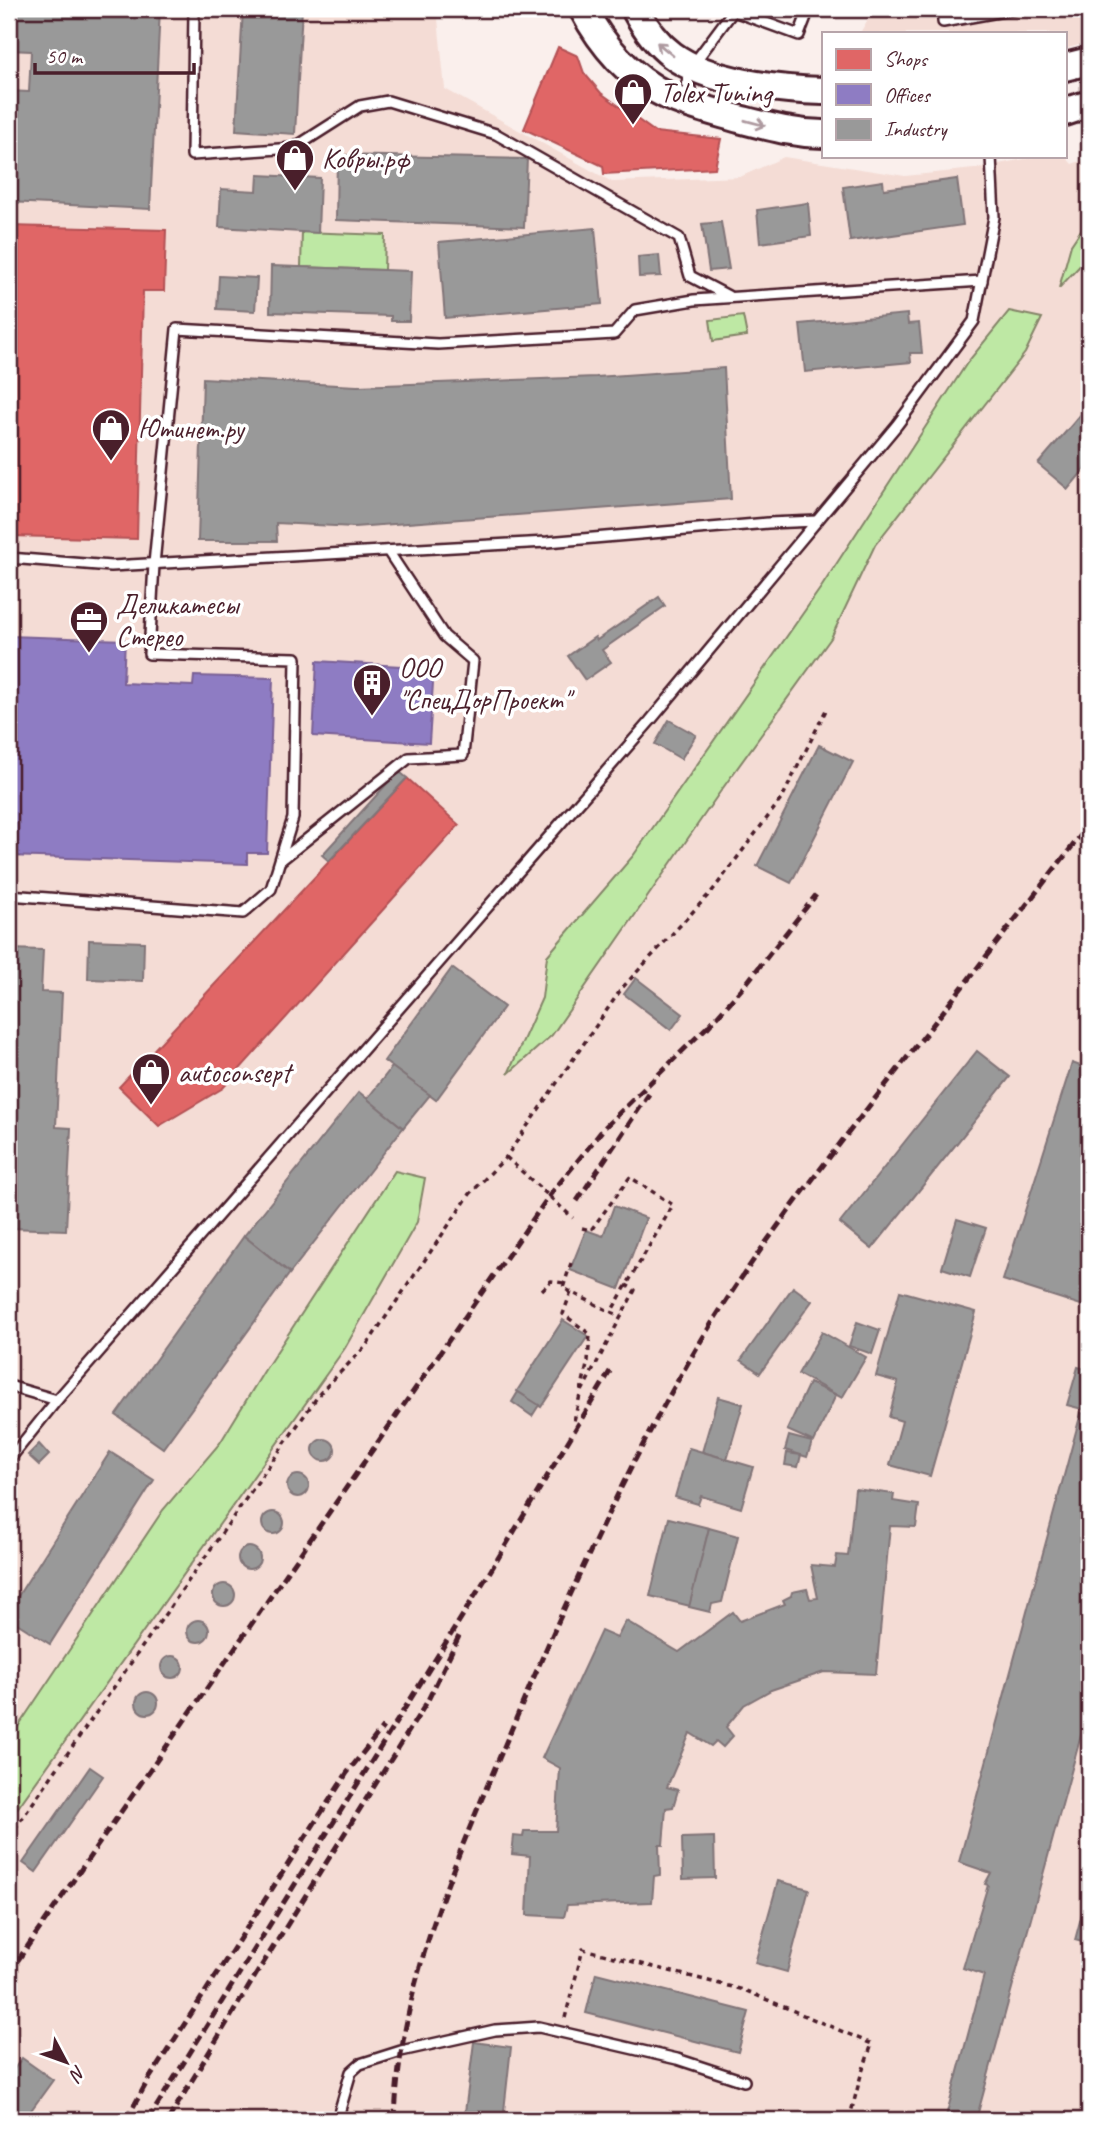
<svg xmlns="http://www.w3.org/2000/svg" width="1098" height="2129" viewBox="0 0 1098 2129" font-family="Caveat,sans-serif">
<rect width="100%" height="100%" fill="#faefec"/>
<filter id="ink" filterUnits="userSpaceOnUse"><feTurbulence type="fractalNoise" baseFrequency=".0143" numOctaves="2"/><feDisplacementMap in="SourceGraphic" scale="14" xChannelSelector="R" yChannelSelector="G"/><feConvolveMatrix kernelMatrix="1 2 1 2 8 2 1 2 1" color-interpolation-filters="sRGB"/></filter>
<g filter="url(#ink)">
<g fill="#f4dcd5">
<polygon points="9,9 437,9 445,89 612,182 740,177 784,157 905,176 974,169 1039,156 1065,156 1072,164 1089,158 1089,2120 9,2120"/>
<polygon points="874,9 1089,9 1089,42 1065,49 1065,33 860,33"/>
</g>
<g fill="#bee8a4" stroke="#848468" stroke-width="2">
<polygon points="1089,218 1089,256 1059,288 1071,245"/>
<polygon points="302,232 385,235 384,270 301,267"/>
<polygon points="1009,311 1042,318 1025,353 875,545 831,638 720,792 552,1035 508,1074 542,998 547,956 633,856 822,586 967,363"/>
<polygon points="743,316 747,336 713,341 710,320"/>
<polygon points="395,1171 425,1178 417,1222 345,1348 9,1820 9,1740 163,1510 220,1443 266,1368"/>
</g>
<g fill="#e06666" stroke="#b35154" stroke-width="2">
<polygon points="558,47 578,56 584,73 601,93 655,132 721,139 715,168 604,174 603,166 524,129"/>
<polygon points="9,226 166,230 164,291 143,291 137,539 9,536"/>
<polygon points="407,778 459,825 223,1088 159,1126 119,1087"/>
</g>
<g fill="#8e7cc3" stroke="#7a6095" stroke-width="2">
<polygon points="9,636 125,640 123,683 193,686 194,676 273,678 267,853 247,853 247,864 9,856"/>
<polygon points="317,661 434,668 429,743 313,736"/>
</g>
<g fill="#999" stroke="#817478" stroke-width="2">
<polygon points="9,9 160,9 150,209 9,202 9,91 29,92 31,51 9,50"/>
<polygon points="243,9 302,9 295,134 236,130"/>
<polygon points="337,155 527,159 524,227 336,220"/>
<polygon points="258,175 320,178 318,233 219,227 221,189 257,191"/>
<polygon points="957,179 963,225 850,241 843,187 883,181 884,189"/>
<polygon points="808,203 811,236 760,243 757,210"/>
<polygon points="721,222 729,269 709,271 702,224"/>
<polygon points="595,228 602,304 445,318 439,242"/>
<polygon points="659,255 661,276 639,277 638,257"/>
<polygon points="271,266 411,271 409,321 391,321 391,316 270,312"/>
<polygon points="219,276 257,278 255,311 217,309"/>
<polygon points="907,314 908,324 919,323 922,353 910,353 911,362 805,372 800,324"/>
<polygon points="724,368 731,499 354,527 276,523 277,541 198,541 203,378 357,386 596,377"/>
<polygon points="1089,405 1089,464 1068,489 1038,464"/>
<polygon points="659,597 665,606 602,650 611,662 585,680 568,656 595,637 597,640"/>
<polygon points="669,720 696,735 681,759 655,744"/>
<polygon points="819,745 853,762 791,883 757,866"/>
<polygon points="401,773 407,778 329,861 322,855 395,775"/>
<polygon points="89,940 144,942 143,981 88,979"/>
<polygon points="9,949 43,950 41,992 62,993 56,1127 71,1128 66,1230 9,1228"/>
<polygon points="452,968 504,1007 436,1100 384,1061"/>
<polygon points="636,978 683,1014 671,1030 624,994"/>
<polygon points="977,1051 1010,1077 872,1249 840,1223"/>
<polygon points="1072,1063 1089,1069 1089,1288 1084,1306 1003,1280"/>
<polygon points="392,1067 430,1095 403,1128 367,1099"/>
<polygon points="359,1092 403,1128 290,1273 244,1236"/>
<polygon points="614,1206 646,1218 619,1289 570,1270 586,1230 603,1236"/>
<polygon points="957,1219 986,1228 970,1277 942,1268"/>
<polygon points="244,1236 290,1273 163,1448 116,1415"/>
<polygon points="793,1287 812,1301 760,1373 741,1360"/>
<polygon points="900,1291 976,1312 930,1476 890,1465 902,1421 889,1417 898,1382 876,1376"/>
<polygon points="563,1320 588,1336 541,1407 517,1391"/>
<polygon points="857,1322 880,1330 872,1354 849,1346"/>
<polygon points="822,1332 866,1357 842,1398 798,1374"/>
<polygon points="1078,1367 1089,1370 1089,1398 1086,1410 1067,1405"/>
<polygon points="809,1383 836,1395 814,1442 787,1430"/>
<polygon points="518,1392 539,1405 532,1416 512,1402"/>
<polygon points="718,1397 743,1404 727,1459 702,1452"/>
<polygon points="1081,1413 1089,1415 1089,1706 976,2120 945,2120 984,1975 963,1968 988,1885 985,1884 991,1873 959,1862"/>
<polygon points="789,1436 812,1442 807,1457 785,1450"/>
<circle cx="324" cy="1450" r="11"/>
<polygon points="39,1444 49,1455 39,1465 28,1455"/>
<polygon points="689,1448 753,1467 741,1508 701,1496 698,1504 675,1497"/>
<polygon points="110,1452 154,1480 50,1644 9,1618 9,1610"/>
<polygon points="787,1453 801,1455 798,1467 785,1465"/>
<circle cx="298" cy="1486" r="11"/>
<polygon points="855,1489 894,1494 893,1501 919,1505 916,1527 890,1526 876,1674 824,1672 771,1690 744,1705 726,1727 733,1736 723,1747 716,1741 711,1746 690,1733 667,1787 678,1790 673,1807 666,1808 663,1845 659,1845 660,1875 654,1876 652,1902 567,1905 564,1917 527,1915 530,1856 512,1854 514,1836 523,1837 524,1831 556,1831 560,1768 542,1758 601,1631 617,1638 626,1621 679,1652 733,1612 740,1621 785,1604 783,1600 791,1596 792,1592 807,1589 810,1599 818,1598 811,1565 835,1567 837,1555 848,1556"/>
<circle cx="273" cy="1523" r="11"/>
<polygon points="669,1518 709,1528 690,1606 650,1596"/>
<polygon points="709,1528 738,1536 722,1602 712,1604 710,1612 689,1607"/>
<circle cx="249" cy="1558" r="11"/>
<circle cx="224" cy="1595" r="11"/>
<circle cx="198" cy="1631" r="11"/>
<circle cx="172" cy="1667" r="11"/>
<circle cx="147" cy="1703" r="11"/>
<polygon points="90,1767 103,1776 36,1872 23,1863"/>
<polygon points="714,1837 715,1878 683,1879 682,1838"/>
<polygon points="778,1881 809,1889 787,1972 755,1963"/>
<polygon points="1089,1887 1089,1944 1075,1940"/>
<polygon points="596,1973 749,2012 738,2052 586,2013"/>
<polygon points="474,2042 511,2047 503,2120 464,2120"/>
<polygon points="22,2058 53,2080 24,2120 9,2120 9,2076"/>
</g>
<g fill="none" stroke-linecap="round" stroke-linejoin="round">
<g stroke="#4a1f2b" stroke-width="14">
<g id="lane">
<polyline points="194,9 192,155 294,148 360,106 388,101 496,134 679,238 690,276 728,296"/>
<polyline points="728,9 799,35 809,9"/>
<polyline points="943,9 943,22 1015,9"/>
<polyline points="696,101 687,83 692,66 733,11"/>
<polyline points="9,558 111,566 547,542 768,523 817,521"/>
<polyline points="281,860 409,758 463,755 473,661 444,636 388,551"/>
<polyline points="9,895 243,913 271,889 293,818 296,658 149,654 154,564 177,329 438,344 614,334 635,310 694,300 982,281"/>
<polyline points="9,1386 57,1400 650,721 897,425 974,321 994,217 991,156"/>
<polyline points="9,1460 57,1400"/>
<polyline points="337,2120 351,2072 360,2064 401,2051 495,2030 539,2027 677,2059 744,2081"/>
</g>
</g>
<g stroke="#4a1f2b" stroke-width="32">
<g id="secondary">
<path d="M583,9C601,44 631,79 668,96C690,106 715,112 739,119C770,127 791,133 823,134"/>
<path d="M635,9C644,26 656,43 672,55C708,82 779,90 823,91"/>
<polyline points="1065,67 1089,61"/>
<polyline points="1065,112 1089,104"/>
</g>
</g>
<g stroke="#4a1f2b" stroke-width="3.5" stroke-dasharray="5 5" stroke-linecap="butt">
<polyline points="506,1157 573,1218"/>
<polyline points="582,1228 591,1230 630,1177 673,1205 611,1312 621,1316"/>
<polyline points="571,1263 563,1288 611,1312"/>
<polyline points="542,1290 551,1281 564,1283"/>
<polyline points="571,1292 563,1314 590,1334 588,1361 573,1425"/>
<polyline points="582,1391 635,1290 626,1285"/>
<polyline points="9,1837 320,1393 366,1346 470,1194 506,1157 622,988 713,890 782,798 826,710"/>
<polyline points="565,2018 583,1949 744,1990 872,2044 861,2075 849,2120"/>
</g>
<use href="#lane" stroke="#fff" stroke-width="9"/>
<use href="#secondary" stroke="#fff" stroke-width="26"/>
<g stroke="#4a1f2b" stroke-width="5" stroke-dasharray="10 5" stroke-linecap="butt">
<polyline points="707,1028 745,985 816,895"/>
<polyline points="577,1201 649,1094"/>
<polyline points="9,1973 549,1196 605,1127 713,1021"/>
<polyline points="126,2120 147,2082 347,1773 383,1727"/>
<polyline points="148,2120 491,1570 612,1368"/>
<polyline points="168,2120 257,1973 427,1702 459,1636"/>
<path d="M395,2120C399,1986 454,1864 506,1742C566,1601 629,1458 710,1326C764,1239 828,1159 891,1078C957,994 1023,909 1089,825"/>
</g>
</g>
<defs><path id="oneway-shaft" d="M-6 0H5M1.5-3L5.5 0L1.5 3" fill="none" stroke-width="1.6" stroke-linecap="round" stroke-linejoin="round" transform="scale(1.75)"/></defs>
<g stroke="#ae9aa0">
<use href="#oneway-shaft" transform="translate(665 49) rotate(-140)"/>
<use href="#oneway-shaft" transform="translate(755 123) rotate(15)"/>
</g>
</g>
<defs>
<g id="shop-pin" transform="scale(2.0125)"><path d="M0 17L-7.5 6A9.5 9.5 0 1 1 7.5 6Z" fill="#4a1f2b" stroke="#fff"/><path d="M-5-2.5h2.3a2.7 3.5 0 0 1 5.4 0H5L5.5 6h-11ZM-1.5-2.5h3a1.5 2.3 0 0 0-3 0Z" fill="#fff"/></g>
<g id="office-pin" transform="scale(2.0125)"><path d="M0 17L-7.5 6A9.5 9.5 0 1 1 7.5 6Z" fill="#4a1f2b" stroke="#fff"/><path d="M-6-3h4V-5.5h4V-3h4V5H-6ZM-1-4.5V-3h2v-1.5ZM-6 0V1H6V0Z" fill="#fff"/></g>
<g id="building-pin" transform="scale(2.0125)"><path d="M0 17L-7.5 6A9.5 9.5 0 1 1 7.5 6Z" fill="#4a1f2b" stroke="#fff"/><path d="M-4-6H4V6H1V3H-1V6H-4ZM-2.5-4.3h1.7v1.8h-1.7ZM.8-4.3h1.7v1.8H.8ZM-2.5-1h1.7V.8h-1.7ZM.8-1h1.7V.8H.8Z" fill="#fff"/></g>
</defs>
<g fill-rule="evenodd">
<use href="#shop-pin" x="633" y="92"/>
<use href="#shop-pin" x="295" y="158"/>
<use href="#shop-pin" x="111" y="428"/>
<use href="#office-pin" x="89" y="620"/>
<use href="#building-pin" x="372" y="683"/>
<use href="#shop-pin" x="151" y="1072"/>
</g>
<g text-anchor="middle" stroke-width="7" stroke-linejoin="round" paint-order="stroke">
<g font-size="28" fill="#4a1f2b" stroke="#fff" text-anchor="start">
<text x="660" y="102">Tolex Tuning</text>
<text x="322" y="168">Ковры.рф</text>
<text x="138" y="438">Ютинет.ру</text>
<text x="116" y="614">Деликатесы<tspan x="116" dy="32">Стерео</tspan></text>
<text x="399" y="677">ООО<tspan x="399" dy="32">"СпецДорПроект"</tspan></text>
<text x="178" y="1082">autoconsept</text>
</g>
</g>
<rect width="1098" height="2129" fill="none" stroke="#fff" stroke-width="35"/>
<rect x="18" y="18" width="1063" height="2094" fill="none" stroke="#4a1f2b" stroke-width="2.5" filter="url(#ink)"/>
<rect x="822" y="32" width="245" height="126" fill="#ffffff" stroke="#b7a5aa" stroke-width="2"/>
<rect x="836" y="49" width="35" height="21" fill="#e06666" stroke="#b7a5aa" stroke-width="2"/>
<text x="884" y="66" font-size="21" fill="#4a1f2b">Shops</text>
<rect x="836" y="84" width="35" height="21" fill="#8e7cc3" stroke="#b7a5aa" stroke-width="2"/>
<text x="884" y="102" font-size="21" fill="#4a1f2b">Offices</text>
<rect x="836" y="119" width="35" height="21" fill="#999999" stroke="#b7a5aa" stroke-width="2"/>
<text x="884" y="136" font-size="21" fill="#4a1f2b">Industry</text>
<g transform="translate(66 2062) rotate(131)" stroke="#ffffff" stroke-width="5" paint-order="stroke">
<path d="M0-5L12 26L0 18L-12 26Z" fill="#4a1f2b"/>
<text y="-10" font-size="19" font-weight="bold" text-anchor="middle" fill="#4a1f2b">N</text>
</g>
<path d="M35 63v10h159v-10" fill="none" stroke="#4a1f2b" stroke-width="3.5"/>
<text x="46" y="63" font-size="21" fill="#4a1f2b" stroke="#ffffff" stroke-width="5" paint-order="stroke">50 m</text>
</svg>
